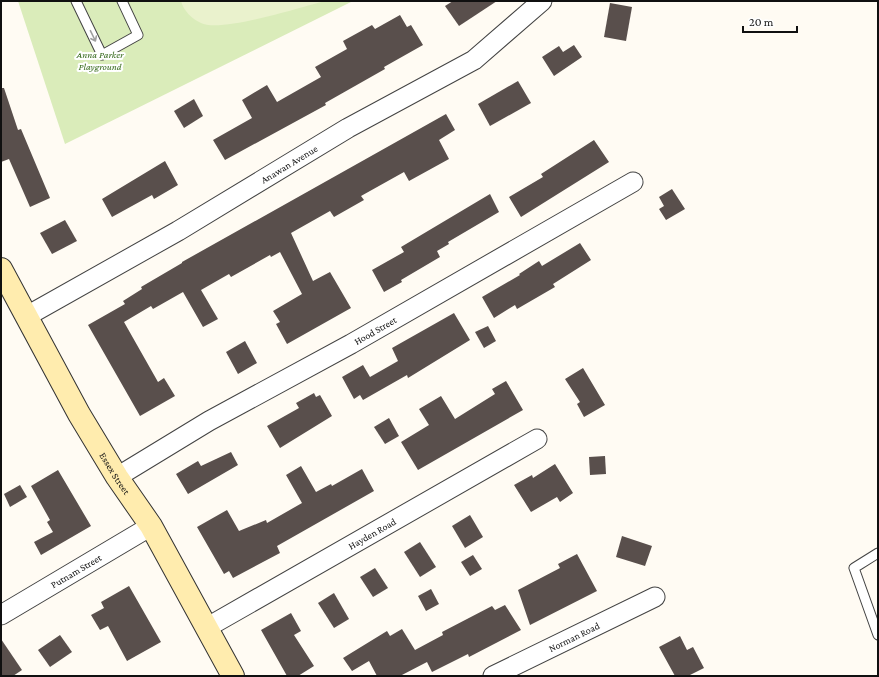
<svg xmlns="http://www.w3.org/2000/svg" width="879" height="677" viewBox="0 0 879 677" font-family="'Crimson Pro',serif">
<rect width="100%" height="100%" fill="#fffbf3"/>
<polygon fill="#daecba" points="18,1 353,1 65,144"/>
<path fill="#eaf2cd" d="M181,1H325C301,7 221,33 201,23C192,19 183,10 181,1Z"/>
<g fill="#594f4c">
<polygon points="453,1 497,1 459,26 445,6"/>
<polygon points="610,3 632,7 626,41 604,37"/>
<polygon points="400,15 407,27 411,25 423,45 384,67 385,69 325,103 326,105 225,160 213,140 252,118 242,100 267,85 277,102 321,77 315,67 347,49 343,41 372,25 375,29"/>
<polygon points="574,45 582,57 554,76 542,57 559,46 563,52"/>
<polygon points="518,81 531,103 490,126 478,104"/>
<polygon points="1,88 4,88 18,130 21,129 50,198 30,207 9,159 1,162"/>
<polygon points="194,99 203,116 184,128 174,111"/>
<polygon points="446,114 455,130 439,140 449,159 409,181 404,172 361,196 364,200 334,217 330,211 291,233 313,281 330,272 351,308 287,344 276,324 280,322 273,311 302,294 280,252 271,257 270,255 231,277 229,274 201,290 218,319 203,327 183,292 153,309 151,306 124,322 158,382 164,378 175,396 140,416 88,325 125,304 123,301 142,289 141,287 182,263 182,262"/>
<polygon points="594,140 609,162 521,217 509,197 543,177 541,174"/>
<polygon points="165,161 178,185 154,199 152,195 112,217 102,199"/>
<polygon points="672,189 685,209 666,220 659,209 664,206 659,197"/>
<polygon points="490,194 499,212 448,242 449,244 437,251 440,257 401,280 402,282 384,292 372,270 404,252 401,247"/>
<polygon points="65,220 77,241 52,254 40,233"/>
<polygon points="580,243 591,260 553,284 555,287 517,309 515,305 494,318 482,297 520,275 519,274 539,261 542,266"/>
<polygon points="454,313 470,340 408,378 407,375 363,400 360,395 354,399 342,377 363,365 370,377 398,361 392,348"/>
<polygon points="488,326 496,341 484,348 475,332"/>
<polygon points="245,341 257,363 238,374 226,352"/>
<polygon points="583,368 605,405 584,417 577,404 580,402 565,379"/>
<polygon points="506,381 523,410 418,470 401,442 429,425 419,409 441,396 455,419 495,394 492,389"/>
<polygon points="314,393 316,397 320,395 332,416 280,448 267,426 299,408 296,403"/>
<polygon points="389,418 399,436 385,444 374,427"/>
<polygon points="231,452 238,465 188,494 176,474 198,461 201,466"/>
<polygon points="605,456 606,474 590,475 589,457"/>
<polygon points="555,464 573,493 560,502 557,497 531,512 514,485 532,475 533,478"/>
<polygon points="301,466 316,492 331,484 332,486 362,469 374,491 277,546 280,553 233,578 229,571 224,574 197,527 227,510 239,531 266,520 267,523 302,503 286,475"/>
<polygon points="58,470 91,526 41,555 34,542 53,532 47,522 50,520 31,486"/>
<polygon points="20,485 27,497 10,507 4,494"/>
<polygon points="470,515 483,537 465,548 452,526"/>
<polygon points="622,536 652,546 645,566 616,557"/>
<polygon points="420,542 436,567 420,577 404,552"/>
<polygon points="577,554 597,591 530,625 518,590 560,568 558,564"/>
<polygon points="473,555 482,569 470,576 461,562"/>
<polygon points="375,568 388,588 373,597 360,577"/>
<polygon points="129,586 161,642 127,661 108,626 100,630 91,615 104,608 101,602"/>
<polygon points="431,589 439,604 426,611 418,596"/>
<polygon points="334,593 349,619 334,628 318,603"/>
<polygon points="505,605 521,630 469,657 468,654 432,672 427,662 400,676 377,676 369,661 352,671 343,658 387,631 390,636 402,629 415,650 443,635 442,632 492,606 495,610"/>
<polygon points="291,613 301,631 294,635 314,666 298,676 287,676 261,630"/>
<polygon points="60,635 72,652 50,667 38,650"/>
<polygon points="680,636 687,650 693,647 704,668 688,676 675,676 659,647"/>
<polygon points="1,639 22,670 13,676 1,676"/>
</g>
<g fill="none" stroke-linecap="round" stroke-linejoin="round">
<g stroke="#434343" stroke-width="11">
<g id="service">
<polyline points="76,1 102,55 138,35 122,1"/>
<polyline points="878,553 854,568 878,635"/>
</g>
</g>
<g stroke="#434343" stroke-width="21">
<g id="minor">
<path id="s1" d="M27,316L178,231L348,128L474,60L542,1"/>
<path id="s2" d="M117,477L209,421L351,344L633,182"/>
<path id="s3" d="M1,615L151,526"/>
<path id="s4" d="M206,628L537,439"/>
<path id="s5" d="M493,676L655,597"/>
</g>
</g>
<g stroke="#323232" stroke-width="24">
<g id="secondary">
<path id="s6" d="M1,269L79,414L117,477L151,526L233,676"/>
</g>
</g>
<use href="#service" stroke="#fff" stroke-width="9"/>
<use href="#minor" stroke="#fff" stroke-width="19"/>
<use href="#secondary" stroke="#ffecae" stroke-width="22"/>
</g>
<defs><path id="oneway-shaft" d="M-6 0H5M1.5-3L5.5 0L1.5 3" fill="none" stroke-width="1.6" stroke-linecap="round" stroke-linejoin="round"/></defs>
<use stroke="#9f9f9f" href="#oneway-shaft" transform="translate(93 36) rotate(64)"/>
<g text-anchor="middle" stroke-width="4" stroke-linejoin="round" paint-order="stroke">
<g font-size="10" font-style="italic" fill="#376b1d" stroke="#fff">
<text x="100" y="58">Anna Parker<tspan x="100" dy="12">Playground</tspan></text>
</g>
<g font-size="10" fill="#101010" stroke="#fff">
<text dy="4" stroke="none"><textPath href="#s1" startOffset="303">Anawan Avenue</textPath></text>
<text dy="4" stroke="none"><textPath href="#s2" startOffset="297">Hood Street</textPath></text>
<text dy="4" stroke="none"><textPath href="#s6" startOffset="234">Essex Street</textPath></text>
<text dy="4" stroke="none"><textPath href="#s4" startOffset="191">Hayden Road</textPath></text>
<text dy="4" stroke="none"><textPath href="#s3" startOffset="87">Putnam Street</textPath></text>
<text dy="4" stroke="none"><textPath href="#s5" startOffset="90">Norman Road</textPath></text>
</g>
</g>
<rect width="879" height="677" fill="none" stroke="#101010" stroke-width="4"/>
<path d="M743 26v6h54v-6" fill="none" stroke="#101010" stroke-width="2"/>
<text x="749" y="26" font-size="12" fill="#101010" stroke="#ffffff" stroke-width="3" paint-order="stroke">20 m</text>
</svg>
